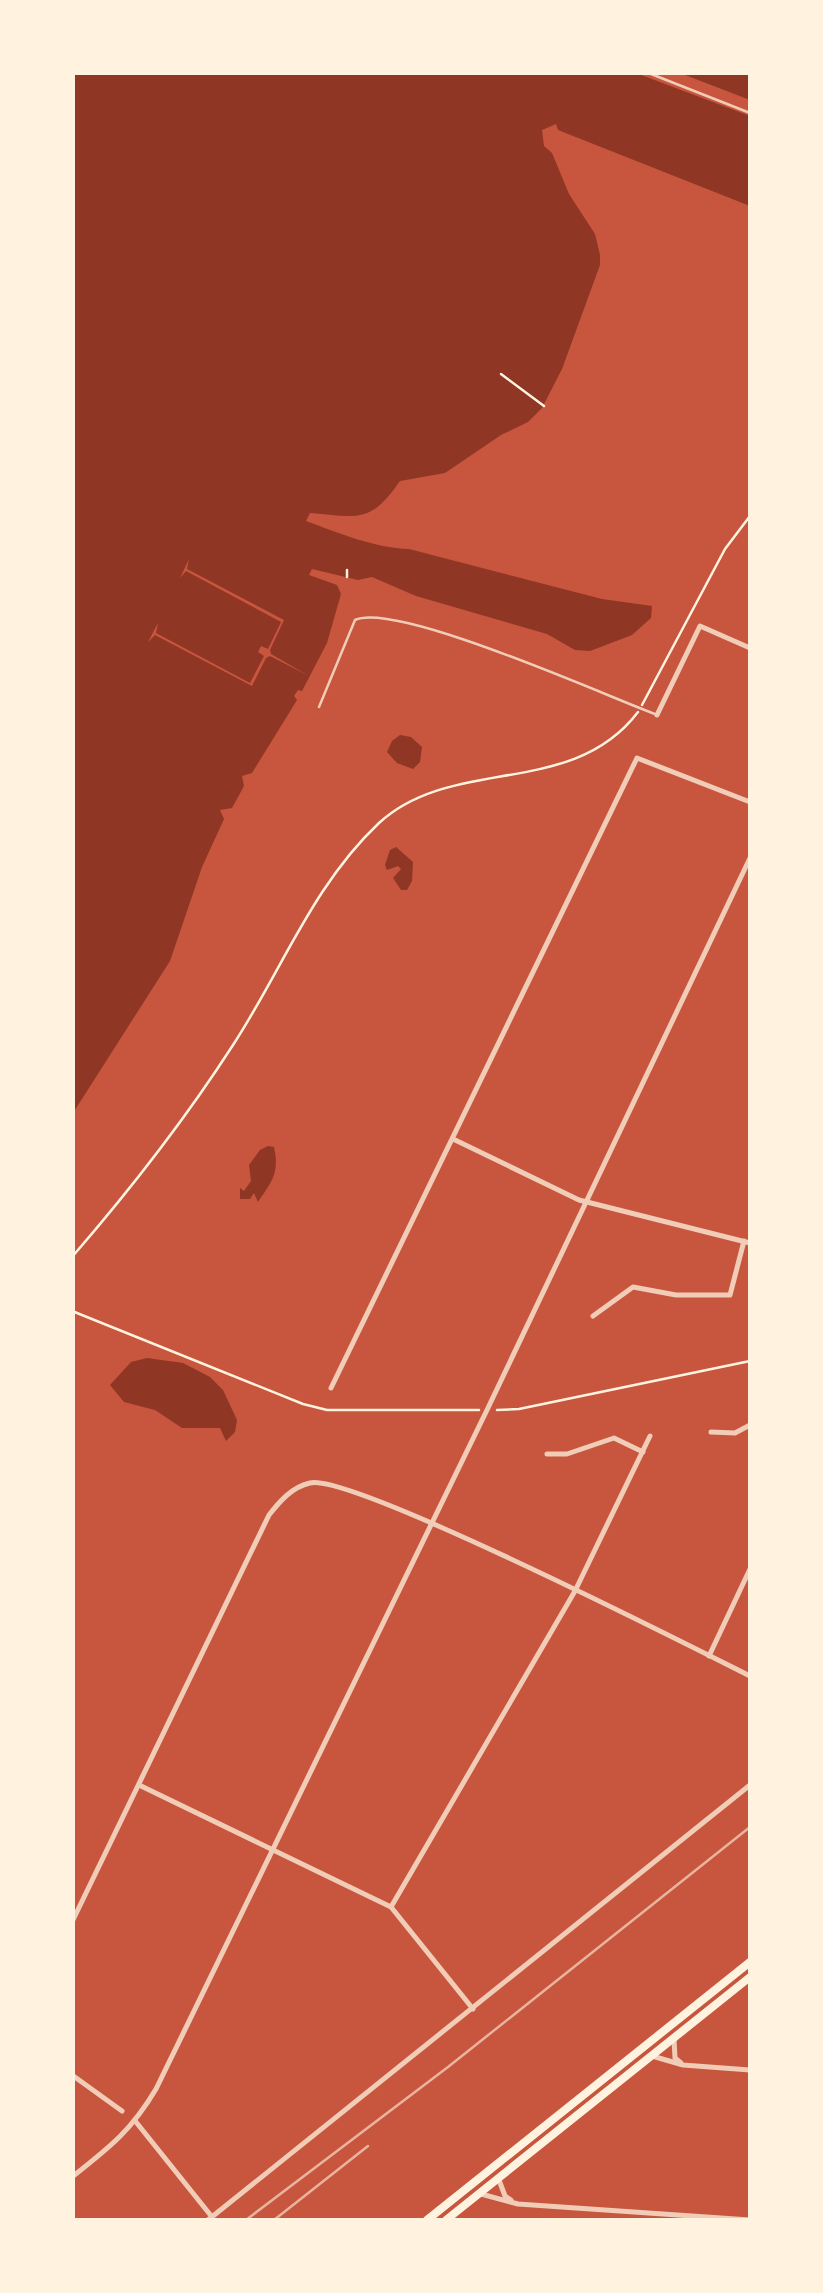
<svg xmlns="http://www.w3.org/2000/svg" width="823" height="2293" viewBox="0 0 823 2293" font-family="'Fira Sans',sans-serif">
<rect width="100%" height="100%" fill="#c8553d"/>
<g fill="#8f3625">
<path d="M73,73H636L750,116V206L558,130L556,124L542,130L544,146L552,153L569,194L595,234L600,255V265L562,369L542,408L528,422L501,435L445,473L400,481C370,524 359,517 310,513L306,521C338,533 375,548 409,549L602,599L652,606L651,618L632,635L590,651L575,650L547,634L416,596L372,577L358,580L312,569L309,575L337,585L341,594L327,643L302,691L298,690L294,696L297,700L252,773L242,776L244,786L232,808L220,810L224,819L202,867L170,961L73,1113Z"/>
<polygon points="680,73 750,73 750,100"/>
<polygon points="400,735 411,737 422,747 420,762 413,769 397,763 387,752 392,741"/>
<polygon points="396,847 413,862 412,881 407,890 401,890 393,878 401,869 398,866 387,870 385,865 390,850"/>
<path d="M268,1146L274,1147C280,1174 271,1182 258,1202L254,1193L250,1199H240V1188L244,1191L251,1181L249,1165L260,1150Z"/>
<polygon points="147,1358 183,1363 210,1377 223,1390 237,1420 235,1432 226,1441 220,1428 182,1428 155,1410 124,1402 110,1385 131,1362"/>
</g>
<polygon fill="#c8553d" points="189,559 187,569 284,620 270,650 271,654 309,676 270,656 266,658 252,686 155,635 148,642 158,623 156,633 250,683 264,656 258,652 261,646 268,649 281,622 186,571 180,578"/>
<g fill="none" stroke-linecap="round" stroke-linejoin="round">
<g stroke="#fff3e0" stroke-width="2.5">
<polyline points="501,374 544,406"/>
<polyline points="347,570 347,577"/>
<polyline points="642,705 725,549 750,516"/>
<path d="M72,1257C130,1190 186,1118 233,1045C282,970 313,885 379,823C453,755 572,799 638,712"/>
<polyline points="72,1311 303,1404 327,1410 479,1410"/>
<polyline points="497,1410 519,1409 750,1361"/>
</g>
<g stroke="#f1ccb7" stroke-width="2.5">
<polyline points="646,72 750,113"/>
<path d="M319,707L355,620C396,601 606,696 655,714"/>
</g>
<g stroke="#f1ccb7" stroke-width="5">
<polyline points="657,715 700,626 750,648"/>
<polyline points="453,1139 579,1200 750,1243"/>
<polyline points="593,1316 633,1287 676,1295 730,1295 744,1241"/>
<polyline points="331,1388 637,758 750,802"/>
<polyline points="711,1432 735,1433 750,1425"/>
<polyline points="547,1454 567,1454 614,1438 643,1452"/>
<polyline points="709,1656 750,1569"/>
<polyline points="139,1785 391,1907 473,2009"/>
<polyline points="391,1907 575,1591 650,1436"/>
<path d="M72,1922L269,1515C280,1501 292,1487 310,1483C351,1473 692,1647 750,1676"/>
<polyline points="674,2039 675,2058 681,2063"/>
<polyline points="652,2056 683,2065 750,2070"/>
<polyline points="72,2075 122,2111"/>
<polyline points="136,2122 212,2217"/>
<path d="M72,2177C110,2147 131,2131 156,2089L487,1410L750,858"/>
<polyline points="499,2180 505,2196 511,2200"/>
<polyline points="481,2194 518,2204 750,2220"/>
<polyline points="208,2220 750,1785"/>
</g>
<g stroke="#fff3e0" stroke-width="8">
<polyline points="427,2220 750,1962"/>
<polyline points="446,2220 750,1977"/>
</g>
<g stroke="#e9b49f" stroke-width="2.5">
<polyline points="246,2220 448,2067 750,1827"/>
<polyline points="274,2220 368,2146"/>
</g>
</g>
<rect width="823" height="2293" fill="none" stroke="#fff3e0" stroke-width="150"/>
</svg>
